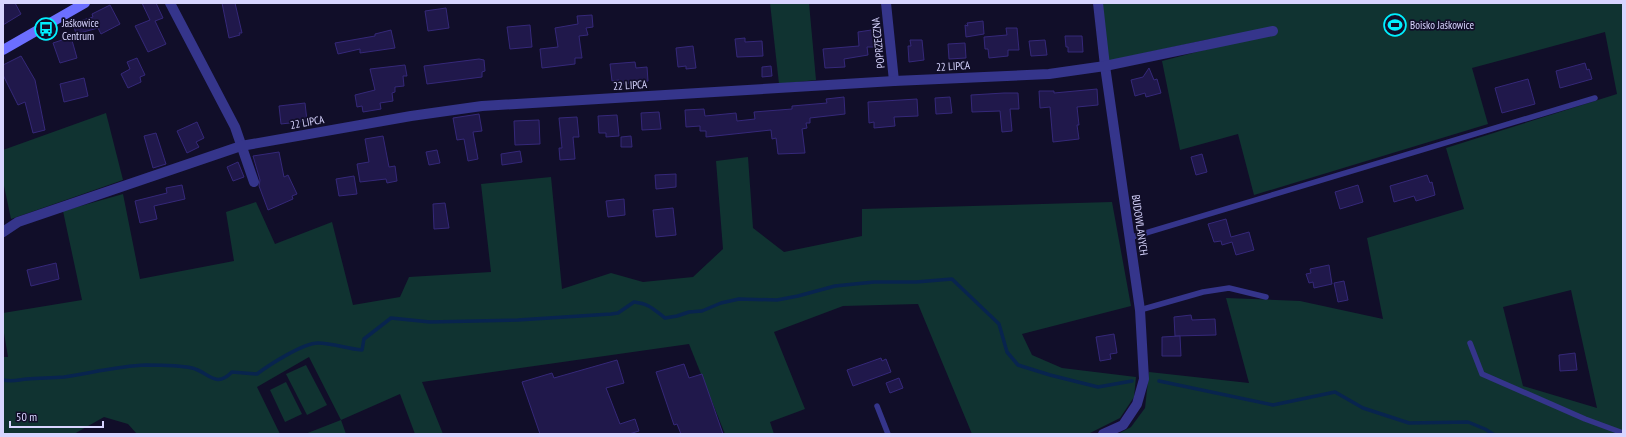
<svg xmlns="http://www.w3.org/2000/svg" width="1626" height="437" viewBox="0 0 1626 437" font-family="'PT Sans Narrow',sans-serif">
<rect width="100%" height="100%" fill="#110e29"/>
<g fill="#103331" fill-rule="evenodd">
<polygon points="770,3 809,3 816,80 779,84"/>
<path d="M1102,3H1623V434H1118L1131,427L1145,408L1149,372L1249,383L1226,298L1300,301L1383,319L1367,238L1464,209L1446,148L1617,94L1605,32L1472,68L1488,124L1254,195L1238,134L1180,150L1162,61L1212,48L1210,39L1108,61ZM1571,290L1597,408L1523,386L1503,307Z"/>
<polygon points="106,113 123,180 11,219 3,181 3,150"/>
<polygon points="748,157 753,228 784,252 862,236 862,209 1112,202 1131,306 1022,334 1032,355 1062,368 1136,377 1134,397 1120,418 1088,434 972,434 918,304 843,306 774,332 805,409 770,422 774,434 725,434 689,344 422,382 443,434 415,434 400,394 341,420 346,434 305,434 341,420 309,357 257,387 280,434 137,434 128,424 104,417 74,434 3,434 3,357 8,357 3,327 3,313 82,300 63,211 123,194 140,279 234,261 226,212 256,202 275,244 332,222 353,305 400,297 409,277 491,272 481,184 551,177 562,289 611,273 643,282 693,277 723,249 716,161"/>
<polygon points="306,365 327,405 307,415 286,374"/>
<polygon points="286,382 302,414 285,422 270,390"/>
</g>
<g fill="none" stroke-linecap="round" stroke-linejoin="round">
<g stroke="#08244e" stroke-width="3.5">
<path d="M3,380C12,382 18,380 27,379C39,378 51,378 64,377C91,373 118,366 146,365C159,365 179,365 192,368C209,372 215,389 232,372L257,374C269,365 303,343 318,343C333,343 347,349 362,350L364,339L391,318L430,322L518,320L611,314L618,313L634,302C650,304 653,309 665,318L677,316L689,312L702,311L721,303L739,299L777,300L798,296L835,286L874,282H916L952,279L999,324L1007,352L1018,365L1050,375L1098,387L1132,381"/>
<polyline points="1159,381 1273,405 1335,392 1363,408 1409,423 1468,422 1485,429 1493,434"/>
</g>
</g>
<g fill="#20184b" stroke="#352879">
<polygon points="3,3 15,3 21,14 3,25"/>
<polygon points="142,3 156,3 163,18 155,21 166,44 148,52 135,26 150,20"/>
<polygon points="222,3 235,3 242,33 239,33 240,35 229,38"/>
<polygon points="110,5 120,24 101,34 98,28 76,34 73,23 93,17 92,14"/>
<polygon points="446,8 449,28 428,31 425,11"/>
<polygon points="592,15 593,27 586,28 588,35 579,36 582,58 575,58 575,64 542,68 540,49 558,47 555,28 578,24 577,16"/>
<polygon points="983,21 984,34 966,37 965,25 968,26 967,23"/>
<polygon points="530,25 532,47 510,49 507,27"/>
<polygon points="1006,28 1017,28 1019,50 1008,50 1008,56 989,58 988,49 985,49 984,37 1007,35"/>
<polygon points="878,29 880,42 876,42 876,47 867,47 868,55 844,59 845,67 825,68 823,49 859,46 858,32"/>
<polygon points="391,30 395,48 360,53 360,49 338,54 335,43 375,36 375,34"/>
<polygon points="1065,36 1082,36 1083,52 1068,52 1068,47 1066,47"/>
<polygon points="71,37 77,58 60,63 53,43"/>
<polygon points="745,38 745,42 762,41 763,56 737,57 735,39"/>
<polygon points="910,40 922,40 924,60 909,62 908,46 911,46"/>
<polygon points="1045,40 1047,55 1031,56 1029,41"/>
<polygon points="965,43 966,58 949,59 948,44"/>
<polygon points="693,46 696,68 686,69 686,66 678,67 676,48"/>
<polygon points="21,56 35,80 45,130 33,133 25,102 18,105 3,75 3,65"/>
<polygon points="137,58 145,75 140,77 141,82 128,88 121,74 130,69 127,62"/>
<polygon points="479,59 484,60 485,71 482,72 482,77 427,84 424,66"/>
<polygon points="635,62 636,68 647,67 648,81 620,84 619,80 612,81 610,64"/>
<polygon points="1585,63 1587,70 1589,69 1592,79 1560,88 1556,71"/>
<polygon points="405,65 407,76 403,76 404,86 395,87 395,92 392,93 393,101 380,103 381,109 363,112 362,106 357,107 355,95 375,90 370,69"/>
<polygon points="771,66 772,76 762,77 762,67"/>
<polygon points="1149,68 1154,80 1157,79 1161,93 1146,97 1145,93 1135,96 1131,80 1143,77"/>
<polygon points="84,78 88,96 64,102 60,84"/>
<polygon points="1528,79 1535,104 1502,113 1495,88"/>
<polygon points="1097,89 1098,105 1077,107 1079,125 1077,125 1079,139 1053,142 1050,107 1040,108 1039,91 1054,91 1054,93"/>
<polygon points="1004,93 1018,93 1019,109 1010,109 1012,131 1002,132 1000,111 972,112 971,95"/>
<polygon points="844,97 845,114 810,118 810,123 806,123 807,128 802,129 805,153 778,154 776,138 772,139 771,130 706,137 706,131 700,131 700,126 686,127 685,110 704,109 705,116 736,113 737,121 755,119 754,112 792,109 792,106 827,103 826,99"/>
<polygon points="950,97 952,113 936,114 935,98"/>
<polygon points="917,99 918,116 894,117 895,126 874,128 874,122 869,123 868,102"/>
<polygon points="305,103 307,121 281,124 279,106"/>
<polygon points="659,112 661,129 642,130 641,113"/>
<polygon points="479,114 482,131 473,132 478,159 468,161 464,139 457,140 453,118"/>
<polygon points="617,115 619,136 606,137 606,133 599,133 598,116"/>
<polygon points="577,117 579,137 573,137 575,159 560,160 559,148 562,148 559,118"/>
<polygon points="539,120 540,144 515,145 514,121"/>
<polygon points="197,122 204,138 196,142 199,147 187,153 177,131"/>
<polygon points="156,133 166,164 153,168 144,136"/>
<polygon points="383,136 389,167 395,166 397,181 387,183 386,179 360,182 357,164 369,162 365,139"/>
<polygon points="631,136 632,147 621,147 621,137"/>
<polygon points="437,150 440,163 429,165 426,152"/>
<polygon points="520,151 522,162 502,165 501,154"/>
<polygon points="279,152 284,177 288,175 297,194 292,196 293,199 268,210 259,186 260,180 253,156"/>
<polygon points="1202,154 1207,172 1196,175 1191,157"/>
<polygon points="238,162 244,177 233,181 227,167"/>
<polygon points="676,174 676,187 656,189 655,175"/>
<polygon points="1427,175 1430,183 1432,182 1435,195 1416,201 1414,196 1394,202 1390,186"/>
<polygon points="354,176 357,194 339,196 336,179"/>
<polygon points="182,185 185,199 154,206 157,219 140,223 135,201 167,193 166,188"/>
<polygon points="1358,185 1363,202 1340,209 1335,192"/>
<polygon points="624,199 625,215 608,217 606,201"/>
<polygon points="445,203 449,228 434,229 433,204"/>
<polygon points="673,208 676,235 656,237 653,210"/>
<polygon points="1226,219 1231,237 1249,232 1254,250 1236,255 1232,242 1222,245 1221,241 1214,242 1208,224"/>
<polygon points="56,263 59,279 31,286 27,270"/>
<polygon points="1329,265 1332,284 1314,288 1313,282 1309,283 1306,274 1311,273 1310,269"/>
<polygon points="1344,281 1348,300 1338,302 1334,283"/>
<polygon points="1191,315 1192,320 1215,319 1216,335 1175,336 1174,317"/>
<polygon points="1114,334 1117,353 1110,354 1111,359 1100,361 1096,337"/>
<polygon points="1180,336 1181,356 1162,356 1162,337"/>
<polygon points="1575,353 1577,370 1560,371 1559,355"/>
<polygon points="881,358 882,361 886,359 891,372 853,386 847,370"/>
<polygon points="617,360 624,383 606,388 620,424 635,419 639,431 629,434 540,434 522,382 552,373 554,378"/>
<polygon points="684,364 689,378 702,374 723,434 681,434 677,424 674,425 656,372"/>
<polygon points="899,378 903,388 890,393 886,383"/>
</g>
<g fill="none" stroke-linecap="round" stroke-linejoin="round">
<g stroke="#35358b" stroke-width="5.5">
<polyline points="1129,238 1595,98"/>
<polyline points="1140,310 1203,292 1229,288 1266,297"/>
<polyline points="1470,343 1482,374 1585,419 1623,433"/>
<polyline points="877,406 888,434"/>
</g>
<g stroke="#35358b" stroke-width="10">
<polyline points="170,3 235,127 254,182"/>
<polyline points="886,3 894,81"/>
<polyline points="1098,3 1105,66 1140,310 1144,379 1137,404 1123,425 1103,434"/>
<polyline points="3,232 18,222 241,146 411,116 482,106 894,81 1049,74 1105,66 1273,31"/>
</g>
<polyline stroke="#6c6fff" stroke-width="10" points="3,50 85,3"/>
</g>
<defs>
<g id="stadium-ring" transform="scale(1.15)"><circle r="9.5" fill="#110e29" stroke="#01f0ff" stroke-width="1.5"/><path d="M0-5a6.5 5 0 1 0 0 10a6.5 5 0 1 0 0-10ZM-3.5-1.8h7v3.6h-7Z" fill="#01f0ff"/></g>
<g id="bus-ring" transform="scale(1.15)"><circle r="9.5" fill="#110e29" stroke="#01f0ff" stroke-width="1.5"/><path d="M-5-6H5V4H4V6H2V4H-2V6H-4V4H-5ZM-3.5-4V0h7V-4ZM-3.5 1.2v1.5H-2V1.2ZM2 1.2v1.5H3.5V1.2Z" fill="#01f0ff"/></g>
</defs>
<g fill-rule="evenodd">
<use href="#stadium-ring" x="1395" y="25"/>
<use href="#bus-ring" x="46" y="29"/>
</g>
<g text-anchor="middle" stroke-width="3.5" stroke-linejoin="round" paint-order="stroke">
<g font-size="11" fill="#d8d5ff" stroke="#110e29" text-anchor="start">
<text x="62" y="27">Jaśkowice<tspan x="62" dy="13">Centrum</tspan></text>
<text x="1410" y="29">Boisko Jaśkowice</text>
</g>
<g font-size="11" fill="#d8d5ff" stroke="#110e29">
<text transform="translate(878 43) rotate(-96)" y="4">POPRZECZNA</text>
<text transform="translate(953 66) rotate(-3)" y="4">22 LIPCA</text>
<text transform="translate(630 85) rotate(-3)" y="4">22 LIPCA</text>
<text transform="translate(307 122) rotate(-10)" y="4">22 LIPCA</text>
<text transform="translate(1140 225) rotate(82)" y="4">BUDOWLANYCH</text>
</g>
</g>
<rect width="1626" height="437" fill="none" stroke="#d8d5ff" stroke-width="8"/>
<path d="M10 421v6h93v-6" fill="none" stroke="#d8d5ff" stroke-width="2"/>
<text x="16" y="421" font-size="12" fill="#d8d5ff" stroke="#110e29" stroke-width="3" paint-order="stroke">50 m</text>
</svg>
